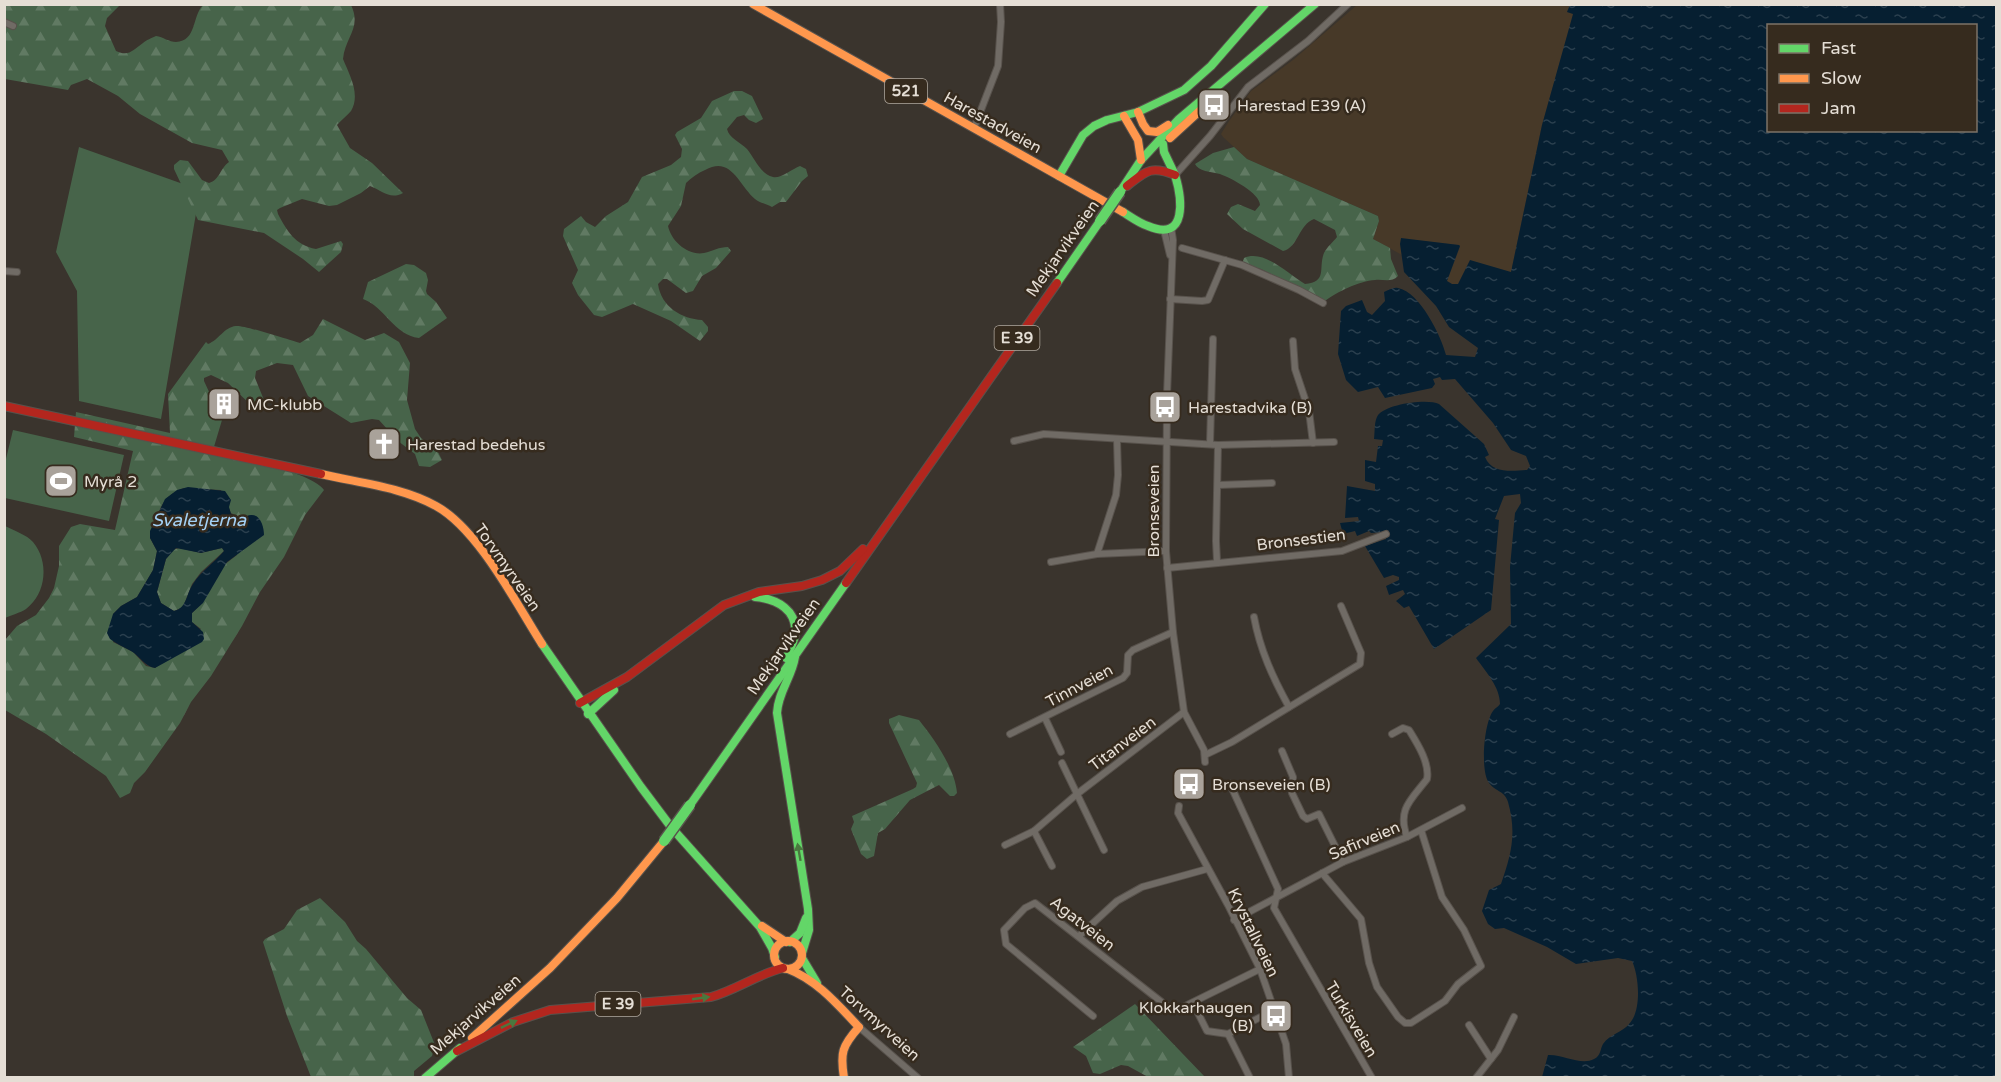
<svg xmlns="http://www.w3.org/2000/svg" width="2001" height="1082" viewBox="0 0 2001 1082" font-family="'Varela Round',sans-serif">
<defs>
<pattern id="forest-firs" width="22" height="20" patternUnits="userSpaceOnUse" patternTransform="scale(1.5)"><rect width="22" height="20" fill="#47644a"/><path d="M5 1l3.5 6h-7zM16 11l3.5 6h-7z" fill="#617a63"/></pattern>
<pattern id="water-ripples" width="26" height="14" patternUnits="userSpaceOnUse" patternTransform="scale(1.5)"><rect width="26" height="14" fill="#061f31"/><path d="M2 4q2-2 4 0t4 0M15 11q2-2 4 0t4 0" fill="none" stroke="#2a3f4e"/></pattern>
</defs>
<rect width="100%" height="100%" fill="#3a342d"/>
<polygon fill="#473928" points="1570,4 1567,12 1574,14 1542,125 1511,272 1457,285 1452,284 1447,281 1460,247 1459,245 1401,239 1402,255 1373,239 1379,221 1378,216 1247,159 1223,137 1221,134 1229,121 1251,91 1293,60 1357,5"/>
<g fill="#47644a">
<polygon points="79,147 200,190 161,419 79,401 77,291 56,252"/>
<polygon points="13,430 124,455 109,521 5,498 5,463"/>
<path d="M5,526C13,530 27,535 33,542C49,561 47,593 26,609C20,613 11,615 5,618Z"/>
</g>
<g fill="url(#forest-firs)" fill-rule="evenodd">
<path d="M4,5H120L107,18L105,26L116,51C129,57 133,50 143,43C146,40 152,38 156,36C163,37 169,42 176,42C197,41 192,16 203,5H351C362,28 345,37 343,59C349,74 361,94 351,111C347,116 341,120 337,125L350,148L372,163L403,193C390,200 383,191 370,186L361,193L337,205L329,206L302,199L280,208L277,210L278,214C287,231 295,245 316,249L341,241L343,244L341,252L319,272L303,259L264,233L198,220L174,169V165L180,160L188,161L202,180L209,183C220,180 220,168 229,162L222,150L192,143L140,114L118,96L87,79L71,85L68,90L5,79Z"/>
<path d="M734,91H742L752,96L763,119L756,123L749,120L744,115L737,117L727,129C729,138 740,142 747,149C754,157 760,174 773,177C780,179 792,169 800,166L806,169L808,176L802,181L786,202H780L772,207C767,204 760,203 755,199C739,185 731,155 705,170C698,173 691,178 686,183L681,206L668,226C671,241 688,256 704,253C713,251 719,247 728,247L731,251L716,268L702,276L693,291L686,293L667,279H663L658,284C661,307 682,319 702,320L708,327V331L700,341L671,321L633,304L602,317L594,315L578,295L572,283L578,270L563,236L564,229L581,216L586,222L595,227L606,216L628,202L642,177L671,165L681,157L682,149L675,135L677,132L701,118L712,101Z"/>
<path d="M1234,147L1247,159L1378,216L1379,221L1373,239L1390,248L1391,259L1398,276C1391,283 1384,279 1375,280C1359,281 1337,292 1325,301L1261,269L1242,264L1244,258C1264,249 1288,274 1305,284C1328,282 1318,268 1324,253C1327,247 1333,242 1337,237L1335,230L1314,219C1299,224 1298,248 1283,251L1243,229L1227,214L1231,207L1238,204L1255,211L1260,205C1260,193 1231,178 1220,174C1211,172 1198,171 1195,164L1213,153Z"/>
<path d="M406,264L414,265L426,273L428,280L426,291L427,294L436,302L447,318L419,338C394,335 385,307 363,299L368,282Z"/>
<path d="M323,319L365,340L384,333L399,342L410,363L407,400L415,429L421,438L437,450L442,460L430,467L419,466L415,454L398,441L379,420L372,419L351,423L308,396L293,365L277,363L256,371L255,378L264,400L263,403L253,407L228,383L211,375L204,378V381L222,420L213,450C235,456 313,473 324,490L305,515L284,557L260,592L242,626L211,676L191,702L180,723L145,772L134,783L130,793L120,798L106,776L46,734L5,710V640L17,626L36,615L49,598L54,588L59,566V546L71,527L80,524L115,530L133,451L74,437L76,412L170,433L168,394L206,342L208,344C219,340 224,327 236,326C244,325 289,340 300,343L313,335ZM184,488L221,490L231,513L241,518L245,517L237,555L224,565L202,603L192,613V622L201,629L155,668L146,666L133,652L113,642V614L121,606L137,597L153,570L157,551L150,538C158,516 159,496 184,488Z"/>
<polygon points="179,548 201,553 222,548 224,551 201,572 192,584 183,607 174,611 161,603 157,592 166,559 173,550"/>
<path d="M899,715L919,720C934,739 955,768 957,793L954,796H950L939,785L910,800L885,829L878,833L874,856L867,859L861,854L851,829L854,822L852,816L913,789L916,787L917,783L889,723V719Z"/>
<polygon points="320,898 345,922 357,941 366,949 407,998 421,1010 435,1045 432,1056 414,1071 414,1077 311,1077 287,1016 263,942 265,939 284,929 297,910"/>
<polygon points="1135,1004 1205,1077 1148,1077 1128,1066 1121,1065 1100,1074 1093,1073 1086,1056 1073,1047"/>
</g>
<g fill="url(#water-ripples)" fill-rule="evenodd">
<path d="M1608,4L1996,5V1077H1542L1548,1055C1563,1054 1581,1066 1594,1059C1601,1056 1600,1049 1603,1044C1610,1034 1623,1032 1629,1024C1642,1011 1639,976 1632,961L1618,958L1576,964L1547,947L1504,928L1495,929L1488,924L1482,911L1489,890L1501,884C1511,855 1517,834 1508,802C1505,791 1496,792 1489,783C1480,771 1484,723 1493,711C1495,708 1498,707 1500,704C1500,687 1486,672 1476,658L1511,624L1510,567L1515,513L1521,503L1520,494L1504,496L1495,519L1499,520L1491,610L1434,649L1409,606L1404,608L1396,601L1405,594L1403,590L1389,595L1386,586L1399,580V577L1393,575L1384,578L1365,546L1386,539V532L1371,533L1369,531L1357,536L1355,531L1343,534L1340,523L1359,521L1358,517L1345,518L1347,486L1375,491V484L1365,481V460L1376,462L1378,446H1382L1383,440L1374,439C1375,431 1374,421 1378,415C1386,404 1428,398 1439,404L1484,444L1489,455L1485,457C1492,474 1512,471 1527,470L1530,466L1526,456L1511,450L1493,423L1455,379L1442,380L1440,377L1433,379L1435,384L1432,388L1385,398L1378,387L1358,392L1346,380L1338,354L1341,311L1346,306L1362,300L1367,312L1372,315L1385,301L1384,292C1389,290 1393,287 1398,288C1420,292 1441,336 1446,355L1475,357L1478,348L1449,327L1436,306L1404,272L1400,244L1401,238L1459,245L1460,246L1447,281L1452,284H1458L1470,260L1511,272L1542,125L1573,14L1567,12L1570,5H1598L1599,6ZM1768,26H1976V130H1768Z"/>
<path d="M188,487L225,491L231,500L229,507L231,514L241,518C245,517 248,515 251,515C261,514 264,528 264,535L227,562L203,603L192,613V622L203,632L204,639L202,642L155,668C144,666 141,657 131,651C124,647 117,644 110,639L107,633L113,614L121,606L137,597L153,570L157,551L150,538V531L165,499L177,490ZM176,548L201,553L222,548L224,551C214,563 201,571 193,584C186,594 187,608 174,611L161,603L157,592L166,559Z"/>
</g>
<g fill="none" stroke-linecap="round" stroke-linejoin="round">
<g stroke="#58524c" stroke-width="8">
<g id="street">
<polyline points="4,22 13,26"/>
<polyline points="974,128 998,66 1001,22 1000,4"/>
<polyline points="1175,175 1210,136 1248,87 1308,41 1348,4"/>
<polyline points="1171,227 1173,240 1167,395 1166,551 1173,632 1184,712 1204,750 1205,762"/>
<polyline points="1164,230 1170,255"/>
<polyline points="1182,248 1242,265 1299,290 1323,303"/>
<polyline points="4,271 17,272"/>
<polyline points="1170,299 1202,301 1208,300 1225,260"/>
<polyline points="1293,341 1295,369 1309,411 1313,443"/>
<polyline points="1014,441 1044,434 1218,445 1334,442"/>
<polyline points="1210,444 1213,339"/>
<polyline points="1218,485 1272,483"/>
<polyline points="1097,554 1116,495 1118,475 1117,440"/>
<polyline points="1217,561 1216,541 1218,445"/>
<polyline points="1051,562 1097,554 1166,551"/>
<polyline points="1167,568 1342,551 1386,534"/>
<path d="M1254,617C1260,650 1273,678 1289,707"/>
<polyline points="1045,718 1061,752"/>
<polyline points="1010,734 1123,678 1127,673 1128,655 1133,650 1173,632"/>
<path d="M1392,734L1403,728L1409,730C1417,743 1430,763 1427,779C1411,800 1397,809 1407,837"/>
<polyline points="1282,751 1293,777 1292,793 1303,816 1307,819 1319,814 1343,862"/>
<polyline points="1205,755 1232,742 1360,664 1361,653 1341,606"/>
<polyline points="1062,763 1104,850"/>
<polyline points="1230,784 1278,889 1274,908 1372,1078"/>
<polyline points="1179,806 1178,813 1228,905 1260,969 1286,1044 1289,1078"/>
<polyline points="1034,831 1052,866"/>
<polyline points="1005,845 1034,831 1077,794 1184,712"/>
<polyline points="1322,873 1361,919 1369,963 1377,987 1398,1017 1405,1023 1411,1023 1445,1001 1458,984 1481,966 1464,930 1442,897 1421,830"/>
<polyline points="1234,920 1343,862 1407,837 1462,808"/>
<polyline points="1079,936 1117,901 1142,887 1207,869"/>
<polyline points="1193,1003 1207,1031 1228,1034"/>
<polyline points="1093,1016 1006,944 1004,930 1025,908 1035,903 1168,1007 1179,1009 1260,969"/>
<polyline points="1469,1025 1491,1059"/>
<polyline points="859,1027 918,1078"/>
<polyline points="1250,1078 1228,1034 1274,1010"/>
<polyline points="1476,1078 1498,1050 1514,1017"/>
</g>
</g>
<g stroke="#58524c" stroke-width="10">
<g id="fast">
<polyline points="1163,144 1164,152 1175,175"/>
<polyline points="1059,176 1083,135 1094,126 1107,120 1138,112 1184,90 1211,66 1265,4"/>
<polyline points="1120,192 1141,160 1179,119 1315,4"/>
<path d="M1123,212C1131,217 1139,223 1148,226C1188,243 1182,198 1175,175"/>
<polyline points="1057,283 1100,221"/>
<path d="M755,597C777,599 798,610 795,635C794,643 789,651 786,658"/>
<polyline points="542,644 641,787 671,827 760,927 772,948 775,957"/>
<path d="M795,657C792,677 778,692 777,713L808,909L809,930L802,953"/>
<polyline points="588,714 614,690"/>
<polyline points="690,805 846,583"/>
<polyline points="790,942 800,933 806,918"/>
<polyline points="802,958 817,983"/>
<polyline points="425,1078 460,1048"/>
</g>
</g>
<g stroke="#58524c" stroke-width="10">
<g id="slow">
<polyline points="753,4 1123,212"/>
<polyline points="1138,112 1143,124 1148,131 1157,132 1168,125"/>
<polyline points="1124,116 1138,140 1141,160"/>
<polyline points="1170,138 1205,106"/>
<path d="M321,474C359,483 402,487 436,506C478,529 516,603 542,644"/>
<polyline points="762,926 786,942"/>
<circle cx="788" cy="955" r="14"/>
<path d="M788,969C817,980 838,1005 859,1027C842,1046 840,1053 844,1078"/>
<polyline points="472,1038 550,968 617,898 664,841"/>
</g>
</g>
<g stroke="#58524c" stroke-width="10">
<g id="jam">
<path d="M1127,186C1146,171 1151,165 1175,175"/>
<polyline points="4,406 321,474"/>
<polyline points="846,583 1057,283"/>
<polyline points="580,703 627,677 724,605 759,592 802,586 822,580 840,571 863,549"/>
<path d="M457,1051L513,1022L550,1010L711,997C736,990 758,974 783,968"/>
</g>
</g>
<use href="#street" stroke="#706b65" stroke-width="6"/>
<use href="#fast" stroke="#63d668" stroke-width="8"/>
<use href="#slow" stroke="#ff974d" stroke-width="8"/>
<use href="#jam" stroke="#b3261e" stroke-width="8"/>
<g stroke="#58524c" stroke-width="13" stroke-linecap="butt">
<g id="fast-bridge">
<polyline points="1100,221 1120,192"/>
<polyline points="664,841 690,805"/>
</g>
</g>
<use href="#fast-bridge" stroke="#63d668" stroke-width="10"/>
</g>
<defs><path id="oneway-solid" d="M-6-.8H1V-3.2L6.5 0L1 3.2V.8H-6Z" transform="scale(1.5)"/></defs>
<g fill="#4a783f">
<use href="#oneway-solid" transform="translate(799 852) rotate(-100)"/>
<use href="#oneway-solid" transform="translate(701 998) rotate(-8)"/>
<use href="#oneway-solid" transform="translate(509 1024) rotate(-25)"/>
</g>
<defs>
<g id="bus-square" transform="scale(1.725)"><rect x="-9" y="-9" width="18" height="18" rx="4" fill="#a9a29a" stroke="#362b1e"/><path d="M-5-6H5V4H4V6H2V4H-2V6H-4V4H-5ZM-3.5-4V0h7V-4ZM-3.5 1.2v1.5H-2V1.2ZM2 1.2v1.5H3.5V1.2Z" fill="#fff"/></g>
<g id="building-square" transform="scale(1.725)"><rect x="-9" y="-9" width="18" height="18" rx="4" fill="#a9a29a" stroke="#362b1e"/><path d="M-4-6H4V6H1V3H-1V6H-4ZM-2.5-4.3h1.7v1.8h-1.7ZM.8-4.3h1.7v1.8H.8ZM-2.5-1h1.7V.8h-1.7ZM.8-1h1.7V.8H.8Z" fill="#fff"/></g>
<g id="church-square" transform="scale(1.725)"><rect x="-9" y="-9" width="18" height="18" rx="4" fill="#a9a29a" stroke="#362b1e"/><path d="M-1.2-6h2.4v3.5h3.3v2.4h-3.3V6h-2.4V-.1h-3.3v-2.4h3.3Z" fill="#fff"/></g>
<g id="stadium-square" transform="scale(1.725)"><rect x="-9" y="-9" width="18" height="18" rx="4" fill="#a9a29a" stroke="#362b1e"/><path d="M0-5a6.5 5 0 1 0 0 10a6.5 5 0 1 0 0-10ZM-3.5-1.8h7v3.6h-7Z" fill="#fff"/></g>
</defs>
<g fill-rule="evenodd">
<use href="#bus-square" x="1214" y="105"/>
<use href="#building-square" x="224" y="404"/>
<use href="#bus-square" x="1165" y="407"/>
<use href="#church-square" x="384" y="444"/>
<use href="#stadium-square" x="61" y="481"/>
<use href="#bus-square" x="1189" y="784"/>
<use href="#bus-square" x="1276" y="1016"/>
</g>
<g text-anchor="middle" stroke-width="5" stroke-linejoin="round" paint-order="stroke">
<g fill="#362b1e" stroke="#b0a89e" stroke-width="1.5">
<rect x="885" y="79" width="42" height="24" rx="4.5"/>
<rect x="994.5" y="326" width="45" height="24" rx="4.5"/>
<rect x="595.5" y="992" width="45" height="24" rx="4.5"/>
</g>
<g font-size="15" font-weight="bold" fill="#e5ded5">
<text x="906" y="96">521</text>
<text x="1017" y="343">E 39</text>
<text x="618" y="1009">E 39</text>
</g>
<g font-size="16" fill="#e5ded5" stroke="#362b1e" text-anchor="start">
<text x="1237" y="111">Harestad E39 (A)</text>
<text x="247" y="410">MC-klubb</text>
<text x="1188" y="413">Harestadvika (B)</text>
<text x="407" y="450">Harestad bedehus</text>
<text x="84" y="487">Myrå 2</text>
<text x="1212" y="790">Bronseveien (B)</text>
<text x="1253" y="1013" text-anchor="end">Klokkarhaugen<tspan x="1253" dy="18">(B)</tspan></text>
</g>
<g font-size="16" fill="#e5ded5" stroke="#362b1e">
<text transform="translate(993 122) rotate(29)" y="6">Harestadveien</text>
<text transform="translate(1062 248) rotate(-55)" y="6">Mekjarvikveien</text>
<text transform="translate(1153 511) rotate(-90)" y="6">Bronseveien</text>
<text transform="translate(1301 539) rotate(-7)" y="6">Bronsestien</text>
<text transform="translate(508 567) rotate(55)" y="6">Torvmyrveien</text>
<text transform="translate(783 646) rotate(-55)" y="6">Mekjarvikveien</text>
<text transform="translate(1079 685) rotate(-28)" y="6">Tinnveien</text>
<text transform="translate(1122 743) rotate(-37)" y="6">Titanveien</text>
<text transform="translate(1364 840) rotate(-23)" y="6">Safirveien</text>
<text transform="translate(1083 923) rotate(38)" y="6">Agatveien</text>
<text transform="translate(1254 932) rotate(64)" y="6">Krystallveien</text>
<text transform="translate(475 1014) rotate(-41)" y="6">Mekjarvikveien</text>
<text transform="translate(1352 1019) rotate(59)" y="6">Turkisveien</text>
<text transform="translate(880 1023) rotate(42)" y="6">Torvmyrveien</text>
</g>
<g font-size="18" font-style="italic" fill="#a3d0f4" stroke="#362b1e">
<text x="199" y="526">Svaletjerna</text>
</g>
</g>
<rect width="2001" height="1082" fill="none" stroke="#e5ded5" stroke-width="12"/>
<rect x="1767" y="24" width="210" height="108" fill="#362b1e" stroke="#7c7367" stroke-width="1.5"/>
<rect x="1779" y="44" width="30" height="9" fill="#63d668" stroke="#7c7367" stroke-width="1.5"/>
<text x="1821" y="54" font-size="18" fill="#e5ded5">Fast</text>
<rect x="1779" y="74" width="30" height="9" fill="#ff974d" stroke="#7c7367" stroke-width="1.5"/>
<text x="1821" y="84" font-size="18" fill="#e5ded5">Slow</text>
<rect x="1779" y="104" width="30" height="9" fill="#b3261e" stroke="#7c7367" stroke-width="1.5"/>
<text x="1821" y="114" font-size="18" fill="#e5ded5">Jam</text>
</svg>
